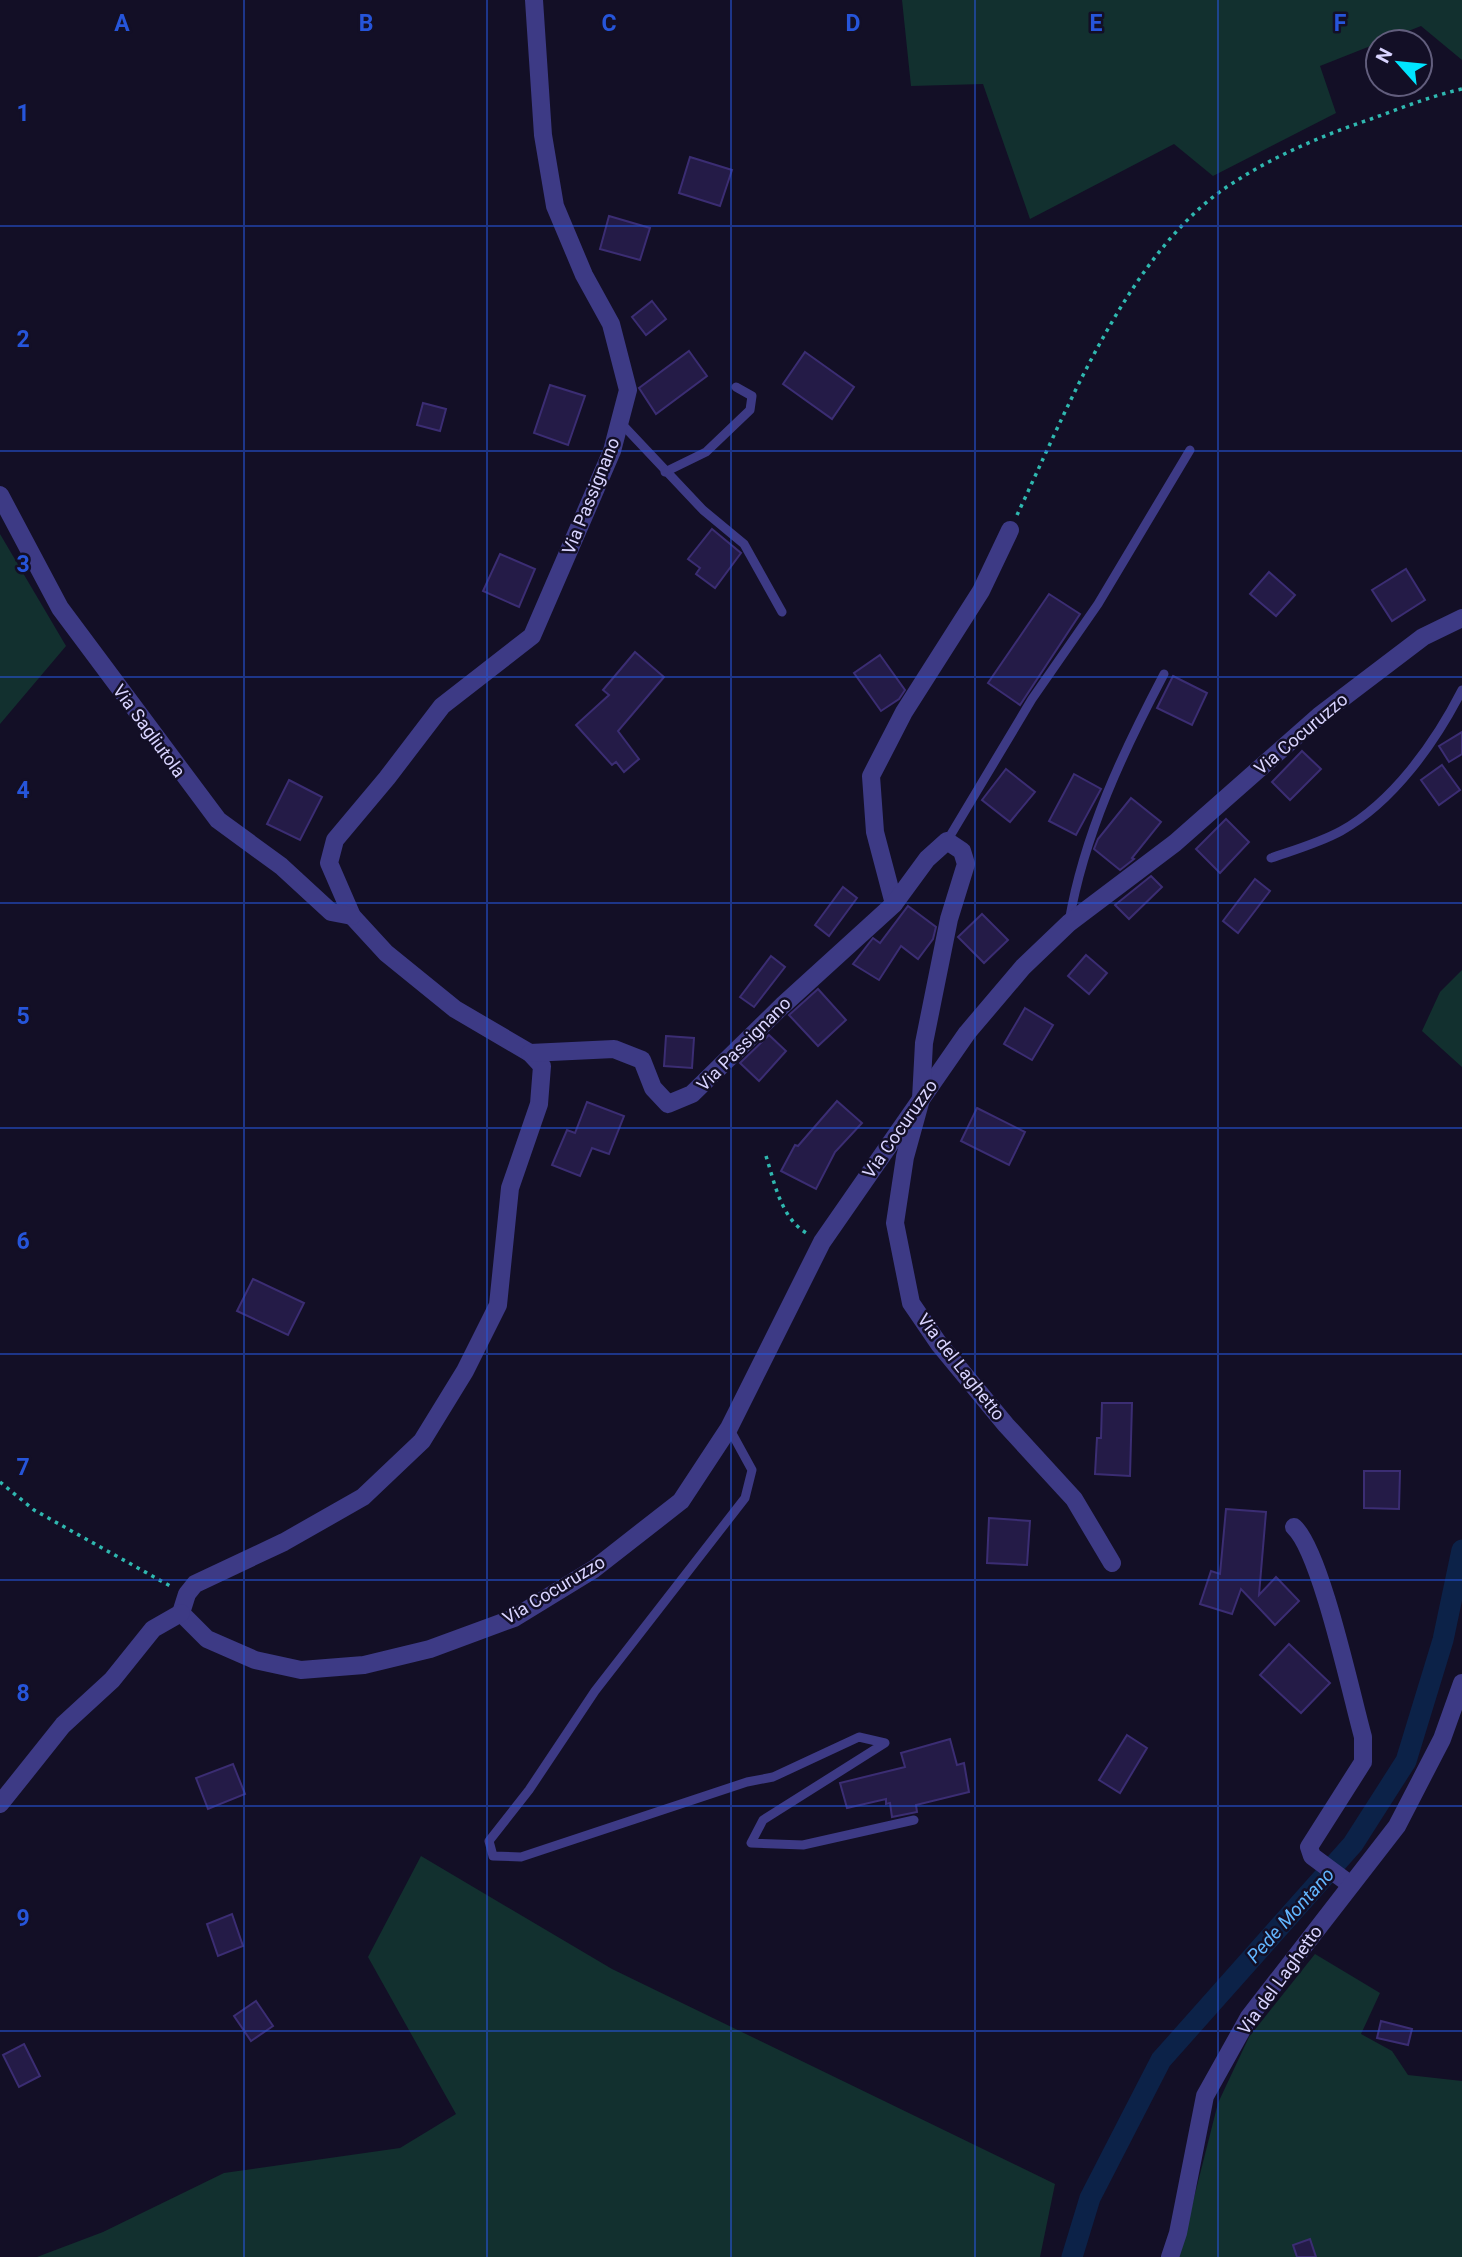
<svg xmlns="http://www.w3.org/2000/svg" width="1462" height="2257" viewBox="0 0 1462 2257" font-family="Roboto,sans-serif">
<rect width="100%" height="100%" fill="#130f26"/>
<g fill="#12302f">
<polygon points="902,0 1462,0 1462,60 1421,26 1320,66 1336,113 1213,176 1174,144 1030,219 983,84 911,86"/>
<polygon points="0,534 66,646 0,724"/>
<polygon points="1462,970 1462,1067 1422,1031 1440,992"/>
<polygon points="421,1856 612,1969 1055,2184 1040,2257 37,2257 103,2232 224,2173 400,2148 456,2114 368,1957"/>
<polygon points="1315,1954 1380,1993 1361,2034 1392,2051 1408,2075 1462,2081 1462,2257 1179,2257 1218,2103 1249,2037"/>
</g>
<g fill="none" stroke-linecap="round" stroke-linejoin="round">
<polyline stroke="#0c2248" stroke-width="21" points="1072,2257 1090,2198 1161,2060 1353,1844 1406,1761 1443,1640 1462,1550"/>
</g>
<g fill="#241b47" stroke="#3b2d73" stroke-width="2">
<polygon points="690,157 732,170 720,206 679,193"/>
<polygon points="609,216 650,228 640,260 600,249"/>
<polygon points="652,301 666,319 646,335 632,317"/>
<polygon points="689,351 707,376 656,414 639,388"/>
<polygon points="805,352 854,387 832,419 783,384"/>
<polygon points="550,385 585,396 568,445 534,433"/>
<polygon points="423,403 446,409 440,431 417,425"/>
<polygon points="712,529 741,553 715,588 696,574 700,568 688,559"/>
<polygon points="500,554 535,569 519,607 483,591"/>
<polygon points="1406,569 1425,600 1392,621 1372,590"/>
<polygon points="1269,572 1295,595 1276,616 1250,594"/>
<polygon points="1049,594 1080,614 1020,705 988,683"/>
<polygon points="635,652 664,677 618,731 639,759 624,772 616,762 612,765 576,725 609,695 603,690"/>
<polygon points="880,655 905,690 899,699 881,711 854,673"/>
<polygon points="1173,676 1207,693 1192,725 1157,708"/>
<polygon points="1462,732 1462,754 1449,762 1439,746"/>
<polygon points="1302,751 1321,769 1290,800 1272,782"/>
<polygon points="1442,765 1460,790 1439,805 1421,780"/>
<polygon points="1006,769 1035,792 1010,822 982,800"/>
<polygon points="1074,774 1101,789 1076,835 1049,821"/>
<polygon points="289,780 322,797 300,840 267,824"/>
<polygon points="1131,798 1161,822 1132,858 1134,859 1120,870 1094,849 1098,839"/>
<polygon points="1226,819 1249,842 1220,873 1196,849"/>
<polygon points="1151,876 1162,887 1129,919 1115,905"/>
<polygon points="1255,879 1270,891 1238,933 1223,921"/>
<polygon points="843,887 857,898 829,936 815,925"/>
<polygon points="908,906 936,927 933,939 918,959 901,946 879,980 853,964 873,938 880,943"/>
<polygon points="982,914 1008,940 984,963 958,937"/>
<polygon points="1086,955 1107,973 1089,994 1068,976"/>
<polygon points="771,956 785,967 754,1007 740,997"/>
<polygon points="818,989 846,1020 818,1046 789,1015"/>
<polygon points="1025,1008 1053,1025 1032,1060 1004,1044"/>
<polygon points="769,1035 786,1051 759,1081 740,1063"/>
<polygon points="666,1036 694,1038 692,1068 664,1066"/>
<polygon points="837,1101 862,1123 835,1152 816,1189 781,1171 795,1145 798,1146"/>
<polygon points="587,1102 624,1116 609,1154 592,1148 580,1176 552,1165 567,1130 575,1133"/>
<polygon points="977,1108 1025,1132 1009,1165 961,1141"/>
<polygon points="253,1279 304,1303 288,1335 237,1311"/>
<polygon points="1102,1403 1132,1403 1130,1476 1095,1474 1097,1438 1101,1438"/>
<polygon points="1364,1471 1400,1471 1399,1509 1364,1508"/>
<polygon points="1226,1509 1266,1512 1259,1595 1276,1577 1299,1601 1275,1625 1241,1589 1232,1614 1200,1604 1211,1571 1220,1574"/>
<polygon points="989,1518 1030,1521 1027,1565 987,1563"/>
<polygon points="1289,1644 1330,1683 1301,1713 1260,1675"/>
<polygon points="1127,1735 1147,1748 1120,1793 1099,1780"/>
<polygon points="950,1739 957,1765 964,1763 969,1792 916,1805 917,1812 892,1817 890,1803 886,1804 886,1799 847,1808 840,1783 905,1767 901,1753"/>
<polygon points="233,1764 245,1794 208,1809 196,1778"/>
<polygon points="232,1914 243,1946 218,1956 207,1924"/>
<polygon points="256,2001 273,2026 251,2041 234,2016"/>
<polygon points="1381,2021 1412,2029 1408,2045 1377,2038"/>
<polygon points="24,2044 40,2076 19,2087 3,2055"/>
<polygon points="1310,2239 1316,2257 1297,2257 1293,2245"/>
</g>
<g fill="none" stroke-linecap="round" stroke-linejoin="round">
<g stroke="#2fb8b0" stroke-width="3.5" stroke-dasharray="3.5 5" stroke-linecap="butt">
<path d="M1017,515C1068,408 1131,245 1236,181C1278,154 1324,135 1371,119C1401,108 1431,96 1462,89"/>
<path d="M766,1156C775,1184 781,1219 808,1234"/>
<polyline points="0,1482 34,1510 172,1587"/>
</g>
<g stroke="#3d3a85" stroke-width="9">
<polyline points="620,422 703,510 744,544 782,612"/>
<polyline points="665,472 706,452 750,410 752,396 736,387"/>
<polyline points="947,841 1032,699 1098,604 1190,450"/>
<path d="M1271,858C1294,850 1319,843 1341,831C1393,802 1435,743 1462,690"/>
<path d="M1069,922C1084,834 1123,752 1164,674"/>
<polyline points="729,1428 752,1470 745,1498 595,1691 529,1790 489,1841 493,1856 521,1857 747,1782 773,1777 859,1737 885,1743 763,1820 751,1843 803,1845 914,1820"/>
</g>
<g stroke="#3d3a85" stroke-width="18">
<polyline points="534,0 543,135 555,206 584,275 611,324 628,390 612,451 532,636 442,706 387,778 335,840 329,863 352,916 386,953 455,1009 530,1053 542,1066 539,1104 510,1188 498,1305 465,1371 422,1441 363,1497 284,1542 195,1584 187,1594 181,1613 207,1639 255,1660 301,1670 364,1665 430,1649 514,1618 594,1569 681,1501 729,1428 822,1242 967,1033 1023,967 1069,923 1175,843 1319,716 1423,637 1462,618"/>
<polyline points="0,495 60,608 218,820 281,866 331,912 352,916"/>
<polyline points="894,904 875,832 871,776 904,712 981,591 1010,530"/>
<polyline points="530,1053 614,1049 642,1060 653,1088 668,1104 692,1094 783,1005 894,904 927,859 947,841 962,851 966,864 949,919 924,1043 921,1099 905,1157 895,1223 911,1303 939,1344 1006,1425 1074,1499 1112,1563"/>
<path d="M1294,1527C1321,1552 1351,1694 1363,1737V1762L1309,1847L1312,1856L1351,1885"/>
<polyline points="0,1804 63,1725 112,1680 153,1629 181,1613"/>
<polyline points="1170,2257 1178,2233 1205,2096 1249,2017 1397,1826 1442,1739 1462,1683"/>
</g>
</g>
<path fill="none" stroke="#2655da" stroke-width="2" stroke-opacity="0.55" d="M244,0V2257M487,0V2257M731,0V2257M975,0V2257M1218,0V2257M0,226H1462M0,451H1462M0,677H1462M0,903H1462M0,1128H1462M0,1354H1462M0,1580H1462M0,1806H1462M0,2031H1462"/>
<g text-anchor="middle" stroke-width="5" stroke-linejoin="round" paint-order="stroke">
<g font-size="18" fill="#d9d4ff" stroke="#130f26">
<text transform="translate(591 496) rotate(-68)" y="6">Via Passignano</text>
<text transform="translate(149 731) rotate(54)" y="6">Via Sagliutola</text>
<text transform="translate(1301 734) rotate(-40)" y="6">Via Cocuruzzo</text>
<text transform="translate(744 1044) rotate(-45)" y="6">Via Passignano</text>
<text transform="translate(900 1129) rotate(-55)" y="6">Via Cocuruzzo</text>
<text transform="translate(961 1367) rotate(52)" y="6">Via del Laghetto</text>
<text transform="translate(554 1590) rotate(-31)" y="6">Via Cocuruzzo</text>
<text transform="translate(1280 1980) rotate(-54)" y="6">Via del Laghetto</text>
</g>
<g font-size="19" font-style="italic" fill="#62b6ff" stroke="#130f26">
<text transform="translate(1290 1915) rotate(-48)" y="7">Pede Montano</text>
</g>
</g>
<g font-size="23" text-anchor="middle" font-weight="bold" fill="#2655da" stroke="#130f26" stroke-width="5" stroke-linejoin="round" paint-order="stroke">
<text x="122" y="31">A</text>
<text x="366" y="31">B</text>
<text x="609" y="31">C</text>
<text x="853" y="31">D</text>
<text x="1096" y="31">E</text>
<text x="1340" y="31">F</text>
<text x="23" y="121">1</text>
<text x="23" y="347">2</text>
<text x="23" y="572">3</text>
<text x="23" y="798">4</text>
<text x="23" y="1024">5</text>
<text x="23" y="1249">6</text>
<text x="23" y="1475">7</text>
<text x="23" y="1701">8</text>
<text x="23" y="1926">9</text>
</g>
<g transform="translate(1399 63) rotate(297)"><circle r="33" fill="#130f26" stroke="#625e7d" stroke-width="2"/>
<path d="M0-5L12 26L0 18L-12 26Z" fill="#00e5ff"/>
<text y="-10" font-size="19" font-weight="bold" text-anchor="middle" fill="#d9d4ff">N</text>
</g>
</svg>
